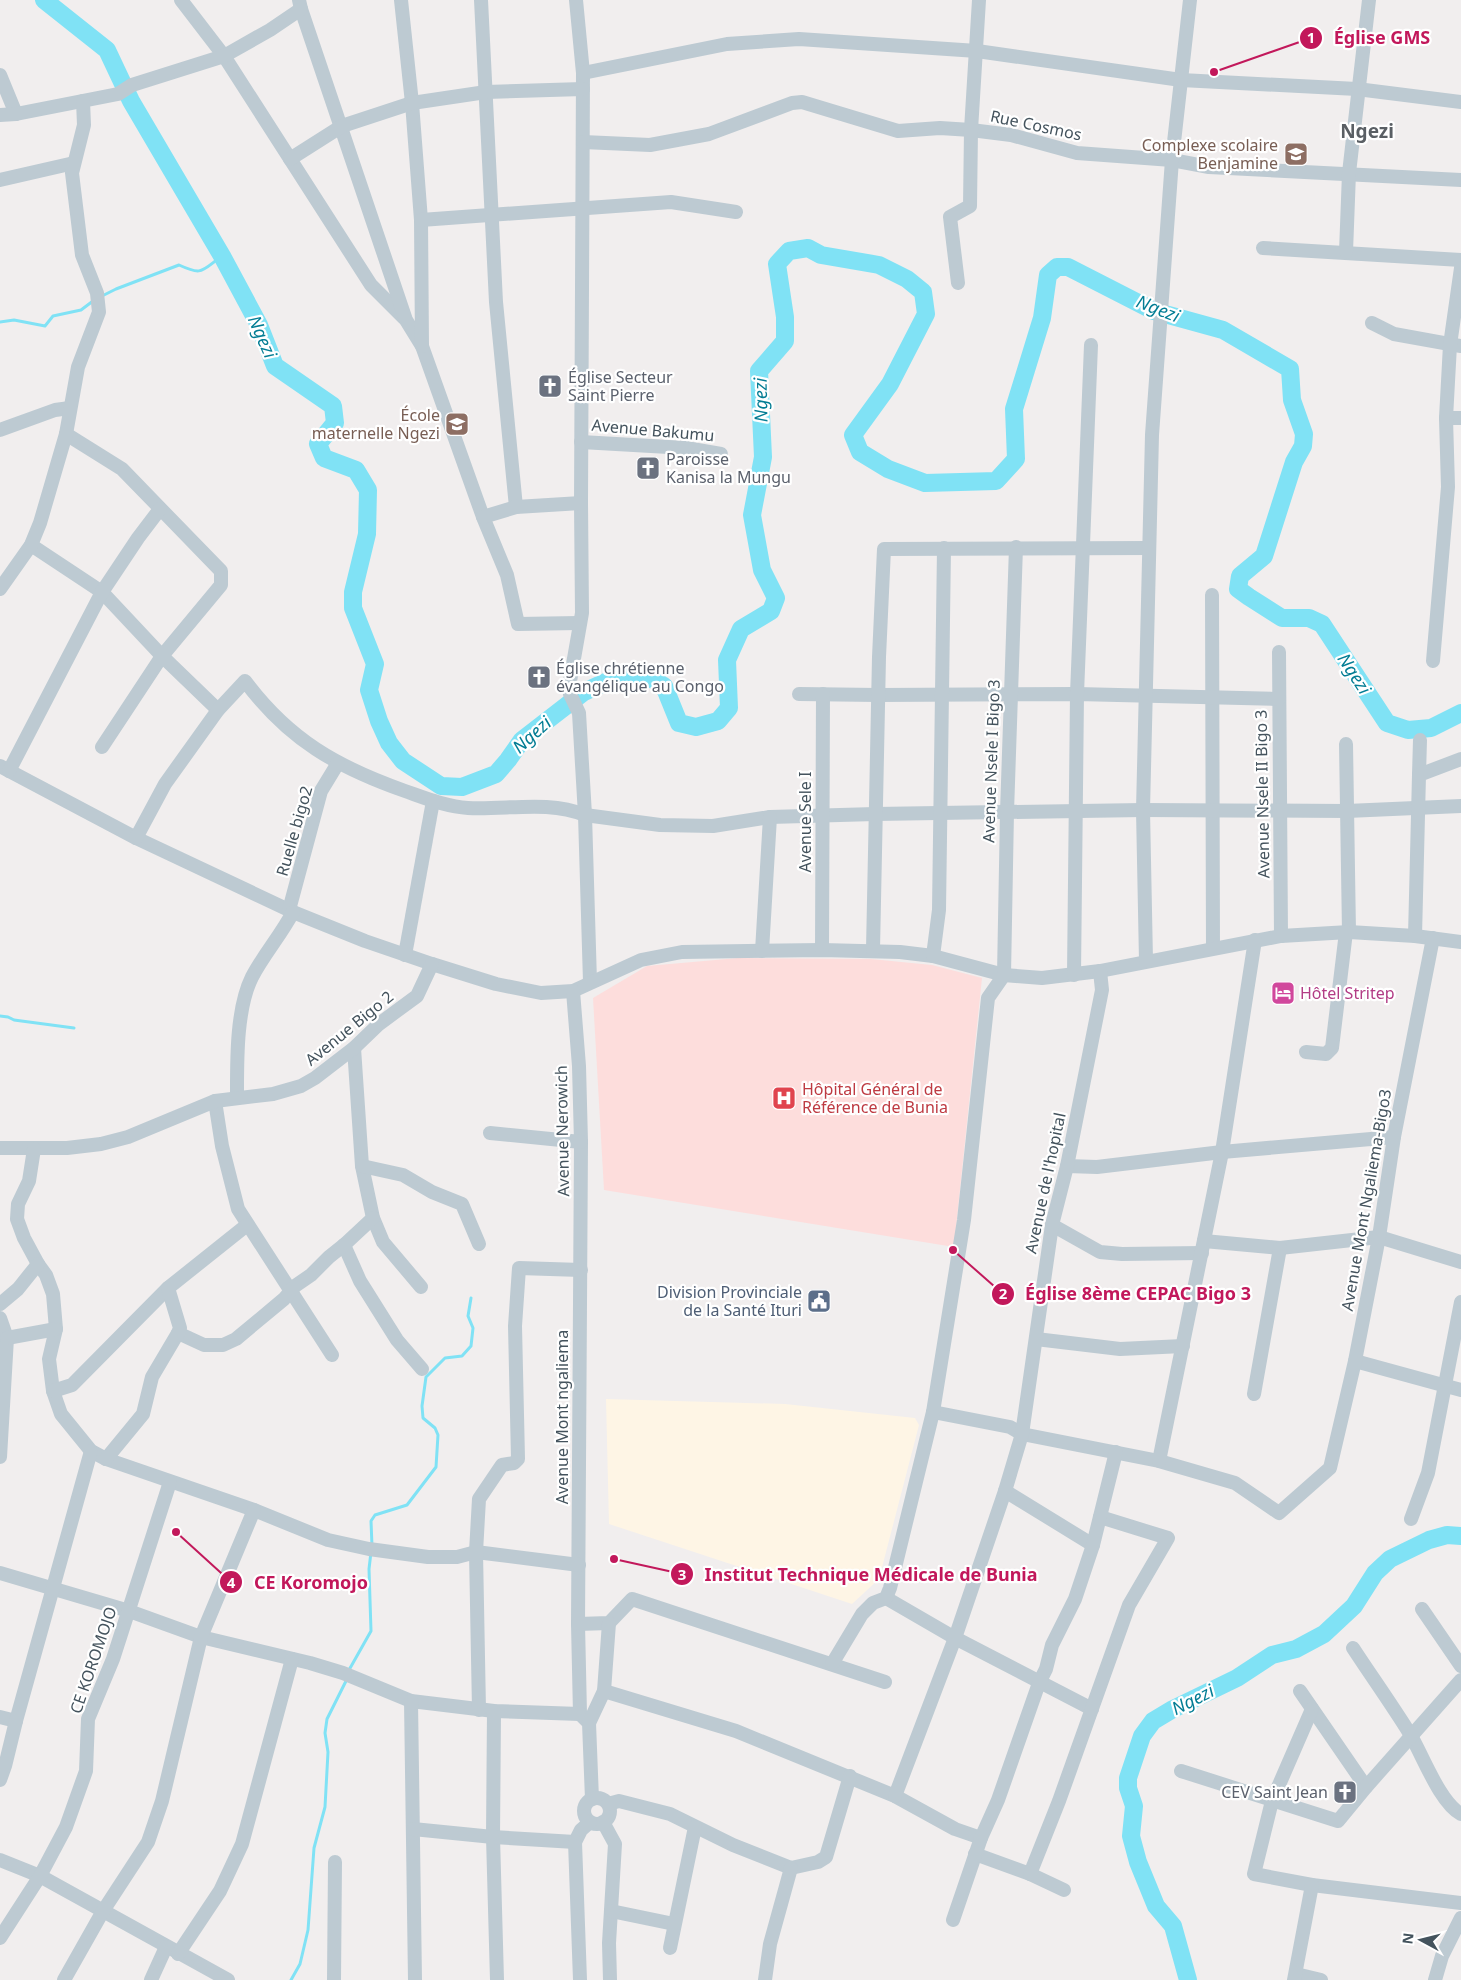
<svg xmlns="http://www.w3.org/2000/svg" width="1461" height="1980" viewBox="0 0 1461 1980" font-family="'Noto Sans',sans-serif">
<rect width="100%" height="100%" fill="#f1eeee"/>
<polygon fill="#fef5e5" points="606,1399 785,1404 915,1418 919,1425 879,1579 852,1604 609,1524"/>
<polygon fill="#fddddc" points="738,958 871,959 932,965 982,978 954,1247 604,1190 593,998 647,966"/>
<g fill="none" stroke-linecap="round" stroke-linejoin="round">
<g stroke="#80e2f5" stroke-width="3">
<path d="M100,297L116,289L179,265C203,276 201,271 222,256"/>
<polyline points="0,322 14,320 45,326 53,316 81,310 93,301"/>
<polyline points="0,1016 8,1017 14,1020 74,1028"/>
<polyline points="372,1546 371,1521 375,1515 407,1505 436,1467 438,1435 435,1428 423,1418 422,1406 426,1377 445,1358 462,1356 471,1346 473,1328 468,1316 471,1298"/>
<polyline points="349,1670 371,1631 369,1569 371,1552"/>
<polyline points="291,1980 300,1964 308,1930 314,1848 325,1807 328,1752 325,1733 327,1719 347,1679"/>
</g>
<g stroke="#80e2f5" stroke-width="18">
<polyline points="44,0 107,50 131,101 222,256 259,325 275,366 333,406 335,423 318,444 324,458 356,470 368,490 367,534 353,592 353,608 375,664 369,690 379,721 389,743 403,761 441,786 462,787 496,774 508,760 522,740 584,692 621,675 650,678 664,686 679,723 696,727 718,721 729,708 727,660 741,629 771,611 776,598 762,570 752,515 763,457 759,371 785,341 785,317 777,264 789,251 808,248 821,255 879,265 907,279 923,292 926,314 890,384 853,435 860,452 888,469 925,483 996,481 1016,459 1014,409 1042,318 1048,275 1057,267 1068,267 1154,311 1223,330 1290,369 1292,400 1304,434 1303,446 1294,462 1264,556 1240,576 1238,589 1249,597 1282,618 1309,618 1322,624 1387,723 1408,730 1431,728 1461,713"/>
<polyline points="1188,1980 1173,1926 1156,1906 1138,1862 1131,1836 1134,1806 1128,1788 1128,1778 1142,1736 1153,1721 1173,1709 1237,1678 1272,1655 1296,1649 1324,1634 1354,1606 1375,1573 1390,1559 1429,1540 1447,1535 1461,1536"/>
</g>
<g stroke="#bdcad2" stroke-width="14">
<polyline points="181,0 224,56 371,285 404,318"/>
<polyline points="299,0 301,9 406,320 422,346 483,517 507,575 518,624 579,623"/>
<polyline points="401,0 412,103 421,220 422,346"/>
<polyline points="481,0 496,302 516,507"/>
<polyline points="576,0 583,73 581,503 582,613 569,687 570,694 579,713 585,815 590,982"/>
<polyline points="583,73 727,44 799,39 977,51 1181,80 1357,89 1461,102"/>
<polyline points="0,75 16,114"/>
<polyline points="0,115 16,114 118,94 132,85 224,56 270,30 301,9"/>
<polyline points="583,142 650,145 709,134 792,103 802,102 898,131 940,128 971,130 1011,135 1077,153 1172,160 1209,167 1461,180"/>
<polyline points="290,159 342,126 412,103 486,92 583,89"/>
<polyline points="0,180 74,163"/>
<polyline points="421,220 671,202 736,212"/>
<polyline points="1263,248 1461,260"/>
<polyline points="1346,252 1349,173 1369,0"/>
<polyline points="958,283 950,217 970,206 971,130 979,0"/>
<polyline points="1372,323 1394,334 1461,346"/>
<polyline points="1446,418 1461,418"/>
<polyline points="0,430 55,410 70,408"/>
<polyline points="66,434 122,469 221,571 221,585 162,656 102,747"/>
<polyline points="581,442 686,448 721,454"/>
<polyline points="483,517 516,507 581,503"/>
<polyline points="31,545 102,592 162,656 218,710"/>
<polyline points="0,589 31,545 40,523 66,434 78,367 99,312 97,293 82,255 72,173 84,125 83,101"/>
<polyline points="1212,595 1213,948"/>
<polyline points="1279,652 1281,936"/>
<polyline points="1433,661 1448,487 1446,418 1450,345 1461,268"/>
<polyline points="799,694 878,695 1077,694 1279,699"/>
<polyline points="1346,744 1349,932"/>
<polyline points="0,766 136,838 293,912 365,941 432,964 496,984 541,993 573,991 641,960 682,952 822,950 900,952 933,956 1004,975 1042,978 1100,971 1281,936 1349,932 1415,936 1461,942"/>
<polyline points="9,771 102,592 138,538 160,509"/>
<polyline points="1419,775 1420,740"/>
<path d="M136,838L165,784L218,710L245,681C289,740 337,767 405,791C425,798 447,807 468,808C507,810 548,800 585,815L660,825L713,826L770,817L875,814L1143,810L1347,811L1461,806"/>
<polyline points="289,910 321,791 338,763"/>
<polyline points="1415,936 1419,775 1461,759"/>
<polyline points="822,950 823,694"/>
<polyline points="873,950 879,657 884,549 1149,548"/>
<polyline points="762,951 770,817"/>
<polyline points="405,955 433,801"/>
<polyline points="933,956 939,910 944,548"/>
<polyline points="1146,961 1143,810 1152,435 1172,160 1190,0"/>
<polyline points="1074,975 1077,694 1091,345"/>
<polyline points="573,991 579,1066 581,1142 578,1624 580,1714 589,1723 592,1799"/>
<polyline points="354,1048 362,1166 373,1218 383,1242 421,1287"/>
<polyline points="1306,1052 1326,1054 1332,1048 1346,932"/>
<path d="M237,1098C237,1062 236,1009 252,977C264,954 281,935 293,912"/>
<polyline points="215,1101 222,1146 238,1209 332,1355"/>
<polyline points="490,1133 581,1142"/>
<polyline points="0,1148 67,1148 101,1144 128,1137 215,1101 273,1094 301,1086 315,1078 354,1048 379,1024 417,996 432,964"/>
<polyline points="34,1149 29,1181 18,1204 17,1219 24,1238 38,1264 46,1275 53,1294 56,1329 49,1359 53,1391 61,1414 91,1451 106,1459 254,1510 328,1540 369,1549 428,1557 457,1557 476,1552 579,1565"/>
<polyline points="362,1166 403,1175 432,1192 462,1204 479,1244"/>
<polyline points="1067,1166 1097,1167 1222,1152 1394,1137"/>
<polyline points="1052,1225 1100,1252 1122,1254 1202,1253"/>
<polyline points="1204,1241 1280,1248 1379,1237 1461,1262"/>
<polyline points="344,1245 360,1281 397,1340 422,1369"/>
<polyline points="0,1304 18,1289 38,1264"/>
<polyline points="0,1318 7,1338 0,1457"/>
<polyline points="178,1333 204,1345 223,1345 236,1339 284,1299 295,1286 311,1275 329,1257 344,1245 373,1218"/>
<polyline points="7,1338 56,1329"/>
<polyline points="1036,1339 1120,1349 1183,1346"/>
<polyline points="1355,1361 1461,1390"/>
<polyline points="53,1391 72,1385 168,1288"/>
<polyline points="1254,1394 1280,1248"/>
<polyline points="933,1412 1010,1427 1022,1434 1159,1461 1235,1483 1279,1513 1330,1468 1355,1361 1379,1237 1394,1137 1433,938"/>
<polyline points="106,1459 143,1414 152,1377 178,1333 180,1328 168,1288 247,1225"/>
<polyline points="1159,1461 1222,1152 1255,940"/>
<polyline points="1005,1491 1093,1545"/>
<polyline points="1411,1519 1428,1473 1461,1302"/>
<polyline points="0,1573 129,1611 201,1637 310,1663 343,1673 411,1701 494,1711 580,1714"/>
<polyline points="886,1598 955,1638 1092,1709"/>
<polyline points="1422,1609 1461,1666"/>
<polyline points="578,1624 609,1623 632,1599 885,1682"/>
<path d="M1353,1648C1372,1677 1392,1705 1410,1734C1423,1756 1440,1803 1461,1814"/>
<polyline points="832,1664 862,1614 873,1603 886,1598 890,1588 933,1412 964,1220 988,998 1004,975 1007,812 1016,547"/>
<polyline points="604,1691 736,1731 895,1796 955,1829 981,1838"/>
<polyline points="1300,1691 1366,1787"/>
<polyline points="411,1701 415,1980"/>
<polyline points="1312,1709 1272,1801 1254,1874 1312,1885 1461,1903"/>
<polyline points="479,1710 476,1552 479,1499 502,1465 514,1463 518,1459 515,1326 519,1268 581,1270"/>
<polyline points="494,1711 493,1837 497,1980"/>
<polyline points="0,1717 16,1721"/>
<polyline points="589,1723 604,1691 609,1623"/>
<polyline points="1181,1771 1338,1821 1366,1787 1461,1680"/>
<polyline points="0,1780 5,1766 16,1721 91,1451"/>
<polyline points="895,1796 955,1638 1005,1491 1022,1434 1052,1225 1067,1166 1102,990 1100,971"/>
<circle cx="597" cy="1811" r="13"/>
<polyline points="608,1804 619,1801 670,1814 733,1845 791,1868 818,1862 826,1857 850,1776"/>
<polyline points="603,1822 615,1844 609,1943 610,1980"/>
<polyline points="413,1829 493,1837 575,1842 581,1830 590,1822"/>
<polyline points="575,1842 580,1980"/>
<polyline points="975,1854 1030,1874 1064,1890"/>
<polyline points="0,1860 40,1876 228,1980"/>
<polyline points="1030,1874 1059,1801 1129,1605 1168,1538 1100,1517"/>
<polyline points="611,1911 674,1924"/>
<polyline points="953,1920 981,1838 998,1800 1039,1683 1046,1669 1052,1645 1075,1599 1093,1545 1116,1452"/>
<polyline points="0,1938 40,1876 66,1827 86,1771 88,1719 113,1659 170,1482"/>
<polyline points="670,1948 695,1827"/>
<polyline points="178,1954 220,1891 242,1844 292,1659"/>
<polyline points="1296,1974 1321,1980"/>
<polyline points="64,1980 103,1911 148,1842 162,1801 201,1637 254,1510"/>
<polyline points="151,1980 166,1947"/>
<polyline points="334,1980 335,1862"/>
<polyline points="765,1980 770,1944 791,1868"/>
<polyline points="1294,1980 1312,1885"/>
<polyline points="1435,1980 1442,1956 1461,1918"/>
</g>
</g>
<defs>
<g id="school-square" transform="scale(1.25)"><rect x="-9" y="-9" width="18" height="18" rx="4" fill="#8d6e63" stroke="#fff"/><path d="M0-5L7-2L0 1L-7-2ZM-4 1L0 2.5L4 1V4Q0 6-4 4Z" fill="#fff"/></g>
<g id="church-square" transform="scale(1.25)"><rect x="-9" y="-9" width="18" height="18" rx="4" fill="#6b7280" stroke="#fff"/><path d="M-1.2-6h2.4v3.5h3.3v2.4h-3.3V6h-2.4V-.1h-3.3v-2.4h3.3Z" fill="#fff"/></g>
<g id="hotel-square" transform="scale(1.25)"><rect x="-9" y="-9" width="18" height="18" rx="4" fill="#d1479c" stroke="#fff"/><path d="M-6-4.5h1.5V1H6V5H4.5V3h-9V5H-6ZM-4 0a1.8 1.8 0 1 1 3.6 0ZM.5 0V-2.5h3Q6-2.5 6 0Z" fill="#fff"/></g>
<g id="hospital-square" transform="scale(1.25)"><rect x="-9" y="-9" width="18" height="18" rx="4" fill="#e0444e" stroke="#fff"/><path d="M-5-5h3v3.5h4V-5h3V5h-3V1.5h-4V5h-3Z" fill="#fff"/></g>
<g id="civic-square" transform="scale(1.25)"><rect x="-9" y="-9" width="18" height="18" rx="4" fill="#5c6f8a" stroke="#fff"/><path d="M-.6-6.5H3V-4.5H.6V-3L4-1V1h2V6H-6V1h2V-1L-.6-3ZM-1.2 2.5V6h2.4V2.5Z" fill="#fff"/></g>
</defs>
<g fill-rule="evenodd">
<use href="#school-square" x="1296" y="154"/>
<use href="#church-square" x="550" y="386"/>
<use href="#school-square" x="457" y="424"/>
<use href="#church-square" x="648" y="468"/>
<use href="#church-square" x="539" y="677"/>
<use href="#hotel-square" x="1283" y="993"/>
<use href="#hospital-square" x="784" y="1098"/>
<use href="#civic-square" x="819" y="1301"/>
<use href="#church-square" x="1345" y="1792"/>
</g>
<g text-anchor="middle" stroke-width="4.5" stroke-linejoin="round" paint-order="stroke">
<g font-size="16" fill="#44535d" stroke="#fff">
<text transform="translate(1036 125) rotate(12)" y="6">Rue Cosmos</text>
<text transform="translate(653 430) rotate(5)" y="6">Avenue Bakumu</text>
<text transform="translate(991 761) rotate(-88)" y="6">Avenue Nsele I Bigo 3</text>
<text transform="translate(1262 794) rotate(-91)" y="6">Avenue Nsele II Bigo 3</text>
<text transform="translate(805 822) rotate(-90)" y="6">Avenue Sele I</text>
<text transform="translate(294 831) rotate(-74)" y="6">Ruelle bigo2</text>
<text transform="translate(349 1028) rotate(-39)" y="6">Avenue Bigo 2</text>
<text transform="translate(562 1131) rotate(-91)" y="6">Avenue Nerowich</text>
<text transform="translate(1045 1183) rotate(-78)" y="6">Avenue de l'hopital</text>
<text transform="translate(1366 1200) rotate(-80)" y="6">Avenue Mont Ngaliema-Bigo3</text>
<text transform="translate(562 1417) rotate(-90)" y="6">Avenue Mont ngaliema</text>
<text transform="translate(93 1660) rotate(-71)" y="6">CE KOROMOJO</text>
</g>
<g font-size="16" fill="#785e54" stroke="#fff" text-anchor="end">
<text x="1278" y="151">Complexe scolaire<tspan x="1278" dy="18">Benjamine</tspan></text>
<text x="440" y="421">École<tspan x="440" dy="18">maternelle Ngezi</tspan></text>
</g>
<g font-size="16" fill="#5b616d" stroke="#fff" text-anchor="start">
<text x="568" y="383">Église Secteur<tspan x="568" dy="18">Saint Pierre</tspan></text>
<text x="666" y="465">Paroisse<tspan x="666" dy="18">Kanisa la Mungu</tspan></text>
<text x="556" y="674">Église chrétienne<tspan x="556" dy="18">évangélique au Congo</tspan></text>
<text x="1328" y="1798" text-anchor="end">CEV Saint Jean</text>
</g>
<g font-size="16" fill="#b23c85" stroke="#fff" text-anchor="start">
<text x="1300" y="999">Hôtel Stritep</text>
</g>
<g font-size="16" fill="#be3a42" stroke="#fff" text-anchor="start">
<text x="802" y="1095">Hôpital Général de<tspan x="802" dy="18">Référence de Bunia</tspan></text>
</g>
<g font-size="16" fill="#4e5e75" stroke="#fff" text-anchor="end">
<text x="802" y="1298">Division Provinciale<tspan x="802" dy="18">de la Santé Ituri</tspan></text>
</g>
<g font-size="18" font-style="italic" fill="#037d94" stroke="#fff">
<text transform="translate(1158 309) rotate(21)" y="6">Ngezi</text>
<text transform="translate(262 337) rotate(66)" y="6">Ngezi</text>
<text transform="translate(761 400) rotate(-91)" y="6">Ngezi</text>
<text transform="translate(1354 674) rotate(57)" y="6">Ngezi</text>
<text transform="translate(532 735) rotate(-42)" y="6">Ngezi</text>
<text transform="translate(1193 1700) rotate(-27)" y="6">Ngezi</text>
</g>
<g font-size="19" font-weight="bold" fill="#5a5f64" stroke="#fff">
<text x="1367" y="138">Ngezi</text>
</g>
</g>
<path fill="none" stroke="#c2185b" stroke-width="2" d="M1214 72L1311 38M953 1250L1003 1294M614 1559L682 1574M176 1532L231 1582"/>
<g fill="#c2185b" stroke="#fff" stroke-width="2">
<circle cx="1214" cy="72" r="5"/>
<circle cx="953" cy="1250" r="5"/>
<circle cx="614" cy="1559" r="5"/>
<circle cx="176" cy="1532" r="5"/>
<circle cx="1311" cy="38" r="12"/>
<circle cx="1003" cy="1294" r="12"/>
<circle cx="682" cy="1574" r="12"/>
<circle cx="231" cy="1582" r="12"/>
</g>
<g font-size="15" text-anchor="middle" font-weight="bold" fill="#fff">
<text x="1311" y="43">1</text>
<text x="1003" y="1299">2</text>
<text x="682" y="1580">3</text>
<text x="231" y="1588">4</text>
</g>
<g font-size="18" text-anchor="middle" font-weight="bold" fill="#c2185b" stroke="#fff" stroke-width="4.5" stroke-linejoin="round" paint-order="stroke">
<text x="1382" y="44">Église GMS</text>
<text x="1138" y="1300">Église 8ème CEPAC Bigo 3</text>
<text x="871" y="1581">Institut Technique Médicale de Bunia</text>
<text x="311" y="1589">CE Koromojo</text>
</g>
<g transform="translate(1421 1940) rotate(277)" stroke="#ffffff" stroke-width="4" paint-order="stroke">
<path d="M0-4L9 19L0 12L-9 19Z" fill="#44535d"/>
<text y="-8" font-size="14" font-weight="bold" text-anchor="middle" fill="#44535d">N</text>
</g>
</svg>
